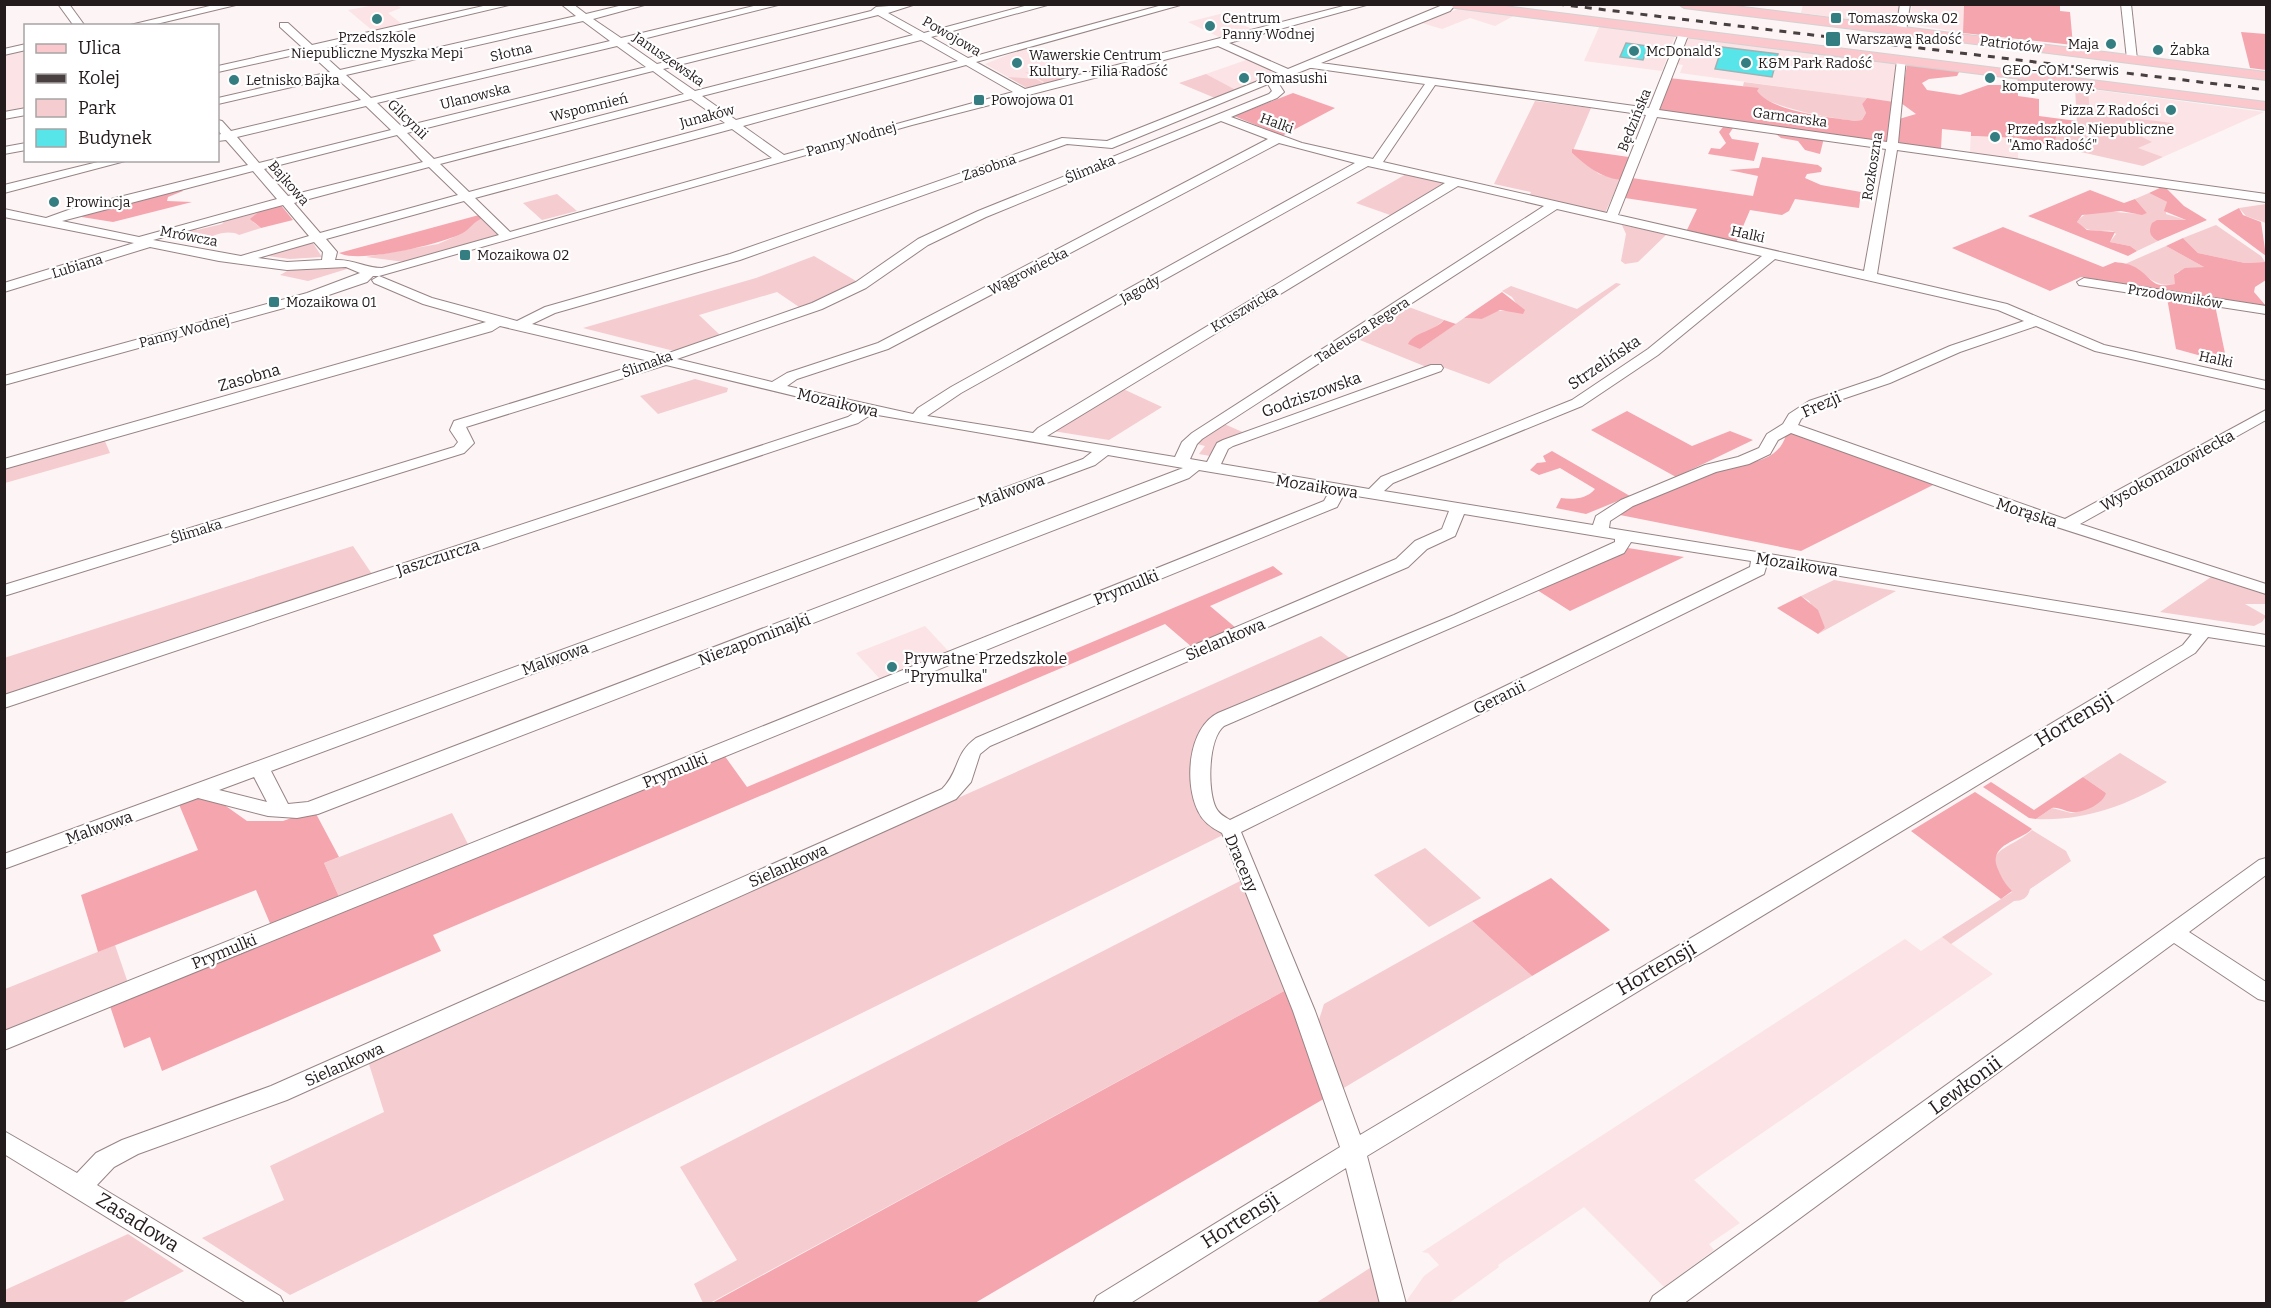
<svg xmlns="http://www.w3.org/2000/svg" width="2271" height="1308" viewBox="0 0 2271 1308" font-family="Bitter,serif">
<rect width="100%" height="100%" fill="#fdf4f5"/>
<g fill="#fce3e5">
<polygon points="375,5 397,5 401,8 388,13 403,25 373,31 348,10"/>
<polygon points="1803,5 1901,5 1899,23 1891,24 1801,13"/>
<polygon points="1912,5 1964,5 1963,33 1910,24"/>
<polygon points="1463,7 1517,14 1495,26 1470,18 1442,29 1422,23"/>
<polygon points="1220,14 1252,29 1219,37 1188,22"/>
<polygon points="1600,25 1675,36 1662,71 1584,61"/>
<polygon points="1693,36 1896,62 1894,102 1680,73 1683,65 1677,64 1686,38"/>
<polygon points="1025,48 1075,75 1027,88 985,64"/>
<polygon points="25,49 25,108 5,113 4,54"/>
<polygon points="1249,59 1279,73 1236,90 1206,74"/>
<polygon points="2088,89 2264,112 2163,157 2137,148 2141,138 2172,123 2090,113"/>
<polygon points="2019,118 2018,160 1970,153 1971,132"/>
<polygon points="925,626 950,653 881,680 856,653"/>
<polygon points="1942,937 1993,974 1694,1180 1740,1223 1709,1244 1714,1250 1664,1287 1584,1207 1498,1265 1499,1267 1449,1303 1405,1303 1424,1276 1439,1265 1428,1253 1422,1252 1905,939 1921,951"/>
</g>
<g fill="#f5cccf">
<polygon points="1053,67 1072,76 1027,88 1008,77 1036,79 1043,83 1044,82 1025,72 1057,79 1034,73"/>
<polygon points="1206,74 1236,90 1215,98 1179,83"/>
<path d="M1744,82L1867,98L1862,104L1866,113L1862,120L1854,121C1825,117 1798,112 1771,102C1760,98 1757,90 1743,86Z"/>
<polygon points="2075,87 2088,89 2090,113 2173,123 2142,137 2152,142 2138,148 2163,157 2143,166 2054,146 2059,124 2077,125"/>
<polygon points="1535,101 1591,108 1572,153 1599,174 1620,180 1605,213 1529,197 1531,192 1494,184"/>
<polygon points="1408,173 1442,181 1444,185 1393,216 1356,203"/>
<path d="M2149,193L2167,202L2166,214L2186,220H2166L2151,226L2152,237L2158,241L2137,251L2130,246L2110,242L2116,234L2113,231C2099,230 2088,234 2077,222C2090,201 2127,217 2147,213L2135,199Z"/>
<polygon points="557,194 577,211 542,220 523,203"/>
<polygon points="2266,204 2266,223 2246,216 2239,208"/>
<path d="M264,207L253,222L261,228L239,235C229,229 210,235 202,243L160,234L193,226L197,230L222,224L228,217Z"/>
<polygon points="483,218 500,234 405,262 366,257 438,244 461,234 473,221"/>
<polygon points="1622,225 1667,234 1638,262 1625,264 1621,261 1626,234"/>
<polygon points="2216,225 2261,256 2265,262 2245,263 2198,253 2183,238"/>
<polygon points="311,240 322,257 290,259 261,255"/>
<path d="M2166,246L2204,267L2177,272L2175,284C2152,289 2145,270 2125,264Z"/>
<polygon points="814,256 856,281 802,309 777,292 699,315 720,335 674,351 583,328 756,278"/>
<polygon points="336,266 350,268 308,281 280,275 289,270"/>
<polygon points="1616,283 1621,284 1489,384 1437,365 1429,368 1355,338 1406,306 1444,320 1433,329 1417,336 1420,349 1464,318 1482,319 1496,311 1509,311 1518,306 1512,297 1502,291 1511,286 1577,309"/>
<polygon points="695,379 728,388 727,392 658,414 640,396"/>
<polygon points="1121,388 1162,407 1109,440 1053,431"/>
<polygon points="1222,423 1247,434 1216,444 1210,456 1199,454 1205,446 1197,444 1200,438"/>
<polygon points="104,439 110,453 5,483 5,467"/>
<polygon points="353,546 372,574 5,699 4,658"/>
<polygon points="2214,575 2261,590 2266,595 2266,604 2245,604 2266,616 2262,622 2254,626 2160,612"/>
<polygon points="1834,580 1896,591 1818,634 1825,628 1809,601 1801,596"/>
<path d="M1321,636L1351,659L1208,720C1192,747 1196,785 1199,815L1225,834L290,1295L202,1238L284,1200L270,1166L384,1112L368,1061Z"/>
<path d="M2120,753L2167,782C2125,806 2085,821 2036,819L2052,808L2071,813L2080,811L2091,807L2106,793L2083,777Z"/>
<polygon points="452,813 470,848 340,899 324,863"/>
<path d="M2032,830L2066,851L2071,861L2030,889C2028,898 2022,901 2014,901L1951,944L1942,937L2012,892C1973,848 2008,852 2032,830Z"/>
<polygon points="1425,848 1481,898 1429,927 1374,875"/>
<polygon points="1242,880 1286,990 710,1303 703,1303 694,1284 737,1260 680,1167"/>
<polygon points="1472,921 1532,976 1342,1089 1318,1023 1324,1004"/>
<polygon points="115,945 129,986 5,1037 5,989"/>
<polygon points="128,1234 184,1271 121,1303 5,1303 5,1290"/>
<polygon points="1373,1266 1383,1303 1316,1303"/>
</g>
<g fill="#f5a5ad">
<polygon points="1964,5 2060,5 2060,11 2070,12 2073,45 1963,33"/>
<polygon points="2241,32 2266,34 2266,70 2250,68"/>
<polygon points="1907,64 1960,70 1957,76 1929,79 1922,83 1927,90 1960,95 1988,85 2017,85 2018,78 2066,84 2066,92 2018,85 2018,96 2039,99 2039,116 2077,121 2077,126 2059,124 2054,146 2018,138 1977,136 1971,136 1971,132 1942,129 1941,149 1896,143 1899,119 1916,114 1901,103"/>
<path d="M1669,78L1759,88L1757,91C1772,112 1828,117 1854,121L1862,120L1866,113L1862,104L1867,98L1894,102L1887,143L1657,111Z"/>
<polygon points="1293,93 1335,108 1282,136 1234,116"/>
<polygon points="1723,127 1733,128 1729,134 1732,139 1759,143 1754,161 1708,154 1711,148 1720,149 1726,143 1719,132"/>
<polygon points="1778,132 1824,138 1820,154 1805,150 1798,141 1781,138 1776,134"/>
<path d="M1572,149L1580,150L1629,157L1620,180C1599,177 1587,166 1572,153Z"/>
<polygon points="1762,157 1818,165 1822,168 1821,172 1807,174 1805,178 1821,185 1861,192 1859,208 1795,199 1789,211 1782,215 1750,210 1736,243 1686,232 1697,209 1625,198 1632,178 1753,196 1758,176 1729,170 1759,168"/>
<path d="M2164,186L2184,206L2207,220L2158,241C2150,237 2148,231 2152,223L2157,220H2186L2164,211L2167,202L2149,193Z"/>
<polygon points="180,187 183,191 168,197 167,201 192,202 113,222 69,215"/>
<polygon points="2090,190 2124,203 2135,199 2147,213 2142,215 2121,211 2082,215 2077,222 2087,230 2115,232 2110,242 2130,246 2137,251 2128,256 2028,216"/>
<polygon points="280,204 293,220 261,228 250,219 261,210"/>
<polygon points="2239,208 2243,215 2261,222 2266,256 2219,221 2218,219"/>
<path d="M479,215L483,218C472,222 471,229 461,234C440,244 359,264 339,253Z"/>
<path d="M2003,227L2103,267L2115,262C2123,263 2131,264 2138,269C2153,279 2152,289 2175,284L2174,275L2185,268L2204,267L2166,246L2183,238L2198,253L2245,263L2265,262L2266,280L2255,287L2254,292L2266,306L2081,277L2050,291L1952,248Z"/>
<polygon points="1502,292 1525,310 1523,314 1500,310 1482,319 1464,318"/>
<polygon points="2167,298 2215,305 2227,363 2176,349"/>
<path d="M1444,320L1456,324L1420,349L1408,344C1414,332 1435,331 1444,320Z"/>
<polygon points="1627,411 1692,446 1730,431 1753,440 1676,477 1591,430"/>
<path d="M1796,432L1937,483L1801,551L1615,514L1621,509C1650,496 1680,480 1711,470C1736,463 1777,467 1786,435Z"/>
<path d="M1552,451L1630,496L1586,514L1556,508L1561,498C1572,500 1587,499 1595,489L1560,468L1539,475L1530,470L1537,463L1546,462L1543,456Z"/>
<polygon points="1628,548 1684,557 1570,611 1534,588"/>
<polygon points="1273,566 1283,574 1210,606 1236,628 1193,648 1165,624 433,935 441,951 162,1071 150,1037 124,1048 109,1003 724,755 747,787"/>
<polygon points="1801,596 1818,610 1825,628 1818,634 1777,608"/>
<path d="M2083,777L2106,793C2103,804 2084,813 2072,812C2065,812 2060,807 2052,808L2036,819L2029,818L1983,787L1991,782L2034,810Z"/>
<path d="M1975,792L2032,829C2020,841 1989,844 1997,867C2001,877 2005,884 2012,891L2001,899L1911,831Z"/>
<polygon points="191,797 223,804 247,821 283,821 314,810 339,857 324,863 340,899 272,928 256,890 98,952 81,895 198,850 178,802"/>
<polygon points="1551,878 1610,930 1532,976 1472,921"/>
<polygon points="1286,990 1327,1097 975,1303 710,1304"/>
</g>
<g fill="#58e5ea" stroke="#9eb3b4" stroke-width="1.5">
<polygon points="1626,43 1648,46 1643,60 1620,57"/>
<polygon points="1722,47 1778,54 1772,77 1715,69"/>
</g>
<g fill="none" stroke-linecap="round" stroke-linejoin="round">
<g stroke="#978485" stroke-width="2">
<g id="minor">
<polygon points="58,4 69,4 85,26 74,26"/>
<polygon points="218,4 240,4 148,26 126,26"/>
<path d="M492,4H513L318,50L340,70L576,16L561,4H573L586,14L627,4H648L593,19L621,38L762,4H782L627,43L657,64L871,11L876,7L916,4L888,13L924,33L1032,4H1051L931,37L968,58L1166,4H1184L976,62L1025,89L1351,4H1370L1229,43L1288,69L1445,4H1456L1450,11L1321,63L1649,108L1679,33L1684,30L1689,33L1659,110L1887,142L1897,60L1906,58L1898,143L2266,194V202L1897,150L1877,274L2007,304L2104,345L2266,381V389L2095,351L2036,326L1960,352L1890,383L1819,407L1801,419L1798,425L2065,519L2266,410V420L2080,524L2266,584V594L2013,513L1791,433L1778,440L1770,454L1749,464L1716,472L1633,506L1610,521L1609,528L2266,635V646L2208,637L2195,653L1367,1156L1406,1304H1380L1346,1168L1129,1304H1093L1097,1296L1340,1147L1293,1011L1222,833C1212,828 1203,822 1198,811C1184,783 1188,728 1218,713L1454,615L1615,542V539L1464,514L1455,536L1427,549L1408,567L990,746L980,754L971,782L956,799L287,1100L138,1154L114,1167L97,1185L280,1296L284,1304H248L4,1154V1131L77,1173L96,1153L122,1140L271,1086L942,789C960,771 954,754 976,738L1396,559L1415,541L1442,529L1449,511L1344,494L1337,507L4,1050V1031L1324,501L1329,492L1199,470L1189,478L318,814L297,818L268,816L198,798L4,869V854L1083,459L1092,452L872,414L858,423L4,708V695L848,417L857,411L666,365L466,427L474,443L464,453L4,596V585L454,447L458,442L450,430L454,421L649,361L500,326L492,331L4,469V459L486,322L423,304L374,283L372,280L379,276H373L367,282L317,299L4,385V376L307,293L360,273L346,267L287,270L219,261L150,247L4,292V283L134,243L4,217V209L46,218L71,209L248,165L226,140L218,141V135L221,134L218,130V120L222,121L231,131L361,100L335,77L218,104V98L330,72L308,52L218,72V66L302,47L280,27V23H288L312,45ZM878,15L913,35L695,91L663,69ZM583,21L610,41L371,98L346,75ZM921,40L958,61L736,120L702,96ZM617,46L646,67L402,127L377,103ZM1218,46L1278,73L1107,141L1062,138L730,254L545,307L517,321L432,298L379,276L912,125ZM966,65L1013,92L784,155L743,126ZM1310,68H1312L1425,84L1373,159L1302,143L1231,117L1277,98L1284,92L1277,81ZM653,71L684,94L434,159L407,133ZM1268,84L1272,91L1269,94L978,211L918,239L856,282L812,303L663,355L532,324L555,313L740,260L1067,144L1112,148ZM1435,85L1646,115L1607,213L1383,162ZM691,99L725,123L469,192L440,164ZM366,106L391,130L259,163L237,137ZM1657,117L1886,149L1864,271L1618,215ZM1221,121L1268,139L878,343L787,373L772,382L677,359L822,309L866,288L928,245L986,217ZM732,129L772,158L510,232L475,198ZM397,135L423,162L288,196L264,169ZM1279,143L1355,163L951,387L918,408L913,414L787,386L797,379L888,349ZM1368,166L1445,183L1038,428L1033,433L927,416L961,393ZM429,167L458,195L320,233L294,203ZM253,171L277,199L139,237L62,221ZM1458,186L1544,206L1192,433L1182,442L1175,457L1047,436ZM464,201L499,235L382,268C365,268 353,259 335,260L337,252L326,239ZM283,205L309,236L241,256L153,240ZM1557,209L1762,256L1648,349L1572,400L1381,477L1369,489L1221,464L1228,449L1233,446L1441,371L1443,368L1441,365H1431L1223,440L1217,443L1207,462L1190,459L1197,444L1202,439ZM314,242L323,252L322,260L287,262L258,258ZM1775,259L1998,310L2024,321L1950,346L1880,377L1809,401L1789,414L1783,424L1767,434L1759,448L1738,457L1705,465L1621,500L1596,516L1593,525L1384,491L1393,483L1582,406L1658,355ZM1108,455L1183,468L308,802L288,804L271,771L1095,465ZM1631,542L1751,561L1750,567L1230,820C1225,817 1219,814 1216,808C1207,790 1208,739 1224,726L1624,553ZM1767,564L2192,634L2183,645L1360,1135L1315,1011L1241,832L1764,574ZM254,777L267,802L219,790Z"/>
<polygon points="1900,4 1910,4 1906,31 1901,34 1896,31"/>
<polygon points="2121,4 2131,4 2137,59 2132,62 2127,59"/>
<polygon points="26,44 26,50 4,55 4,49"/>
<polygon points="26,108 26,115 4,119 4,112"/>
<polygon points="26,143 26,150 4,154 4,147"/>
<polygon points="106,160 129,160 4,193 4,185"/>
<polygon points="2084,278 2266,306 2266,314 2079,285 2077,282"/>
<polygon points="2266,858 2266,875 2189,932 2266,982 2266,1001 2258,999 2174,943 1683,1304 1649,1304 1653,1296 2259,860"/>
</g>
</g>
<g stroke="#d3d1d2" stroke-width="2">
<g id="major">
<polygon points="1449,4 1489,4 2266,102 2266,110 1455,8"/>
<polygon points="1678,4 1719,4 2266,72 2266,80 1684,8"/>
</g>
</g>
<use href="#minor" fill="#fff" fill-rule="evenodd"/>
<use href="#major" fill="#fbc8cd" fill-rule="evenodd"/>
<polyline stroke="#484041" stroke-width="3" stroke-dasharray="7 7" stroke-linecap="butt" points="1557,4 2266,90"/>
</g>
<g fill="#347d80" stroke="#fff" stroke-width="2">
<rect x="1830" y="12" width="12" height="12" rx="3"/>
<circle cx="377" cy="19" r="6"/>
<circle cx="1210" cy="26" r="6"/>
<rect x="1825" y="31" width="16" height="16" rx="3"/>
<circle cx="2111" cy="44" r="6"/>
<circle cx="2158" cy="50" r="6"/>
<circle cx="1634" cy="51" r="6"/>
<circle cx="1017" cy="63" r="6"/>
<circle cx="1746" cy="63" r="6"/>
<circle cx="1244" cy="78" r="6"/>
<circle cx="1990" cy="78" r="6"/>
<circle cx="234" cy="80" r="6"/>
<rect x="973" y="94" width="12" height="12" rx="3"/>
<circle cx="2171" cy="110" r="6"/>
<circle cx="1995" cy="137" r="6"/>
<circle cx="54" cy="202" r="6"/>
<rect x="459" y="249" width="12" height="12" rx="3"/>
<rect x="268" y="296" width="12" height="12" rx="3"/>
<circle cx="892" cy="667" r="6"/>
</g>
<g text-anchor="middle" stroke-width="4.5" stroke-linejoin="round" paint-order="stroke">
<g font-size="14" fill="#231b1c" stroke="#fff" text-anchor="start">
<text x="1222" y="23">Centrum<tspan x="1222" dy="16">Panny Wodnej</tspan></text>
<text x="1848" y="23">Tomaszowska 02</text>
<text x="377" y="42" text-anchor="middle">Przedszkole<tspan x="377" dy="16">Niepubliczne Myszka Mepi</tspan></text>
<text x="1846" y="44">Warszawa Radość</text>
<text x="2099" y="49" text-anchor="end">Maja</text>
<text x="2170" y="55">Żabka</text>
<text x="1646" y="56">McDonald's</text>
<text x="1029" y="60">Wawerskie Centrum<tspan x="1029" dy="16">Kultury - Filia Radość</tspan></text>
<text x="1758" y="68">K&amp;M Park Radość</text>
<text x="2002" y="75">GEO-COM. Serwis<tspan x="2002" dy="16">komputerowy.</tspan></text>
<text x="1256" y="83">Tomasushi</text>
<text x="246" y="85">Letnisko Bajka</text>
<text x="991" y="105">Powojowa 01</text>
<text x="2159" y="115" text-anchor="end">Pizza Z Radości</text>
<text x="2007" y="134">Przedszkole Niepubliczne<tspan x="2007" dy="16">"Amo Radość"</tspan></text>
<text x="66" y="207">Prowincja</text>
<text x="477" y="260">Mozaikowa 02</text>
<text x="286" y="307">Mozaikowa 01</text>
</g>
<g font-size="14" fill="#231b1c" stroke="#fff">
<text transform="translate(952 36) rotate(30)" y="5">Powojowa</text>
<text transform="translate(2011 44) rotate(7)" y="5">Patriotów</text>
<text transform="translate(511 52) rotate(-13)" y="5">Słotna</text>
<text transform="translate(669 59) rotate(35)" y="5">Januszewska</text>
<text transform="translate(475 96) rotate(-14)" y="5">Ulanowska</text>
<text transform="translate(589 107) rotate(-14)" y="5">Wspomnień</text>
<text transform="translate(707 116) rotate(-15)" y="5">Junaków</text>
<text transform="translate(1790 117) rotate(8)" y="5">Garncarska</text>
<text transform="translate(408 119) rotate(44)" y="5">Glicynii</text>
<text transform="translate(1634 120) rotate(-68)" y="5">Będzińska</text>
<text transform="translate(1277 123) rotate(20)" y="5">Halki</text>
<text transform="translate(851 139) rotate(-16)" y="5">Panny Wodnej</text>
<text transform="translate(1872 166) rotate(-81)" y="5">Rozkoszna</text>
<text transform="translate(989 167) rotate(-19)" y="5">Zasobna</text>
<text transform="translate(1090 169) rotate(-22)" y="5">Ślimaka</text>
<text transform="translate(289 183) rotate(49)" y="5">Bajkowa</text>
<text transform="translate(1748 234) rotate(13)" y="5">Halki</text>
<text transform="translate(189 236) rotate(11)" y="5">Mrówcza</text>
<text transform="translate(77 266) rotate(-17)" y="5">Lubiana</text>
<text transform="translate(1028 271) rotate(-27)" y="5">Wągrowiecka</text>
<text transform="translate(1140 289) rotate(-29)" y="5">Jagody</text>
<text transform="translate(2175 296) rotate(9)" y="5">Przodowników</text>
<text transform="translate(1244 309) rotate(-31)" y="5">Kruszwicka</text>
<text transform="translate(1362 330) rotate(-33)" y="5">Tadeusza Regera</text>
<text transform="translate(184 331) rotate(-15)" y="5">Panny Wodnej</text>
<text transform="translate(2216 359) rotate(12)" y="5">Halki</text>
<text transform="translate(647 364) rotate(-20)" y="5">Ślimaka</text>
<text transform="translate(196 531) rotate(-17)" y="5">Ślimaka</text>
</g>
<g font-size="16" fill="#231b1c" stroke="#fff">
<text transform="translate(1604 362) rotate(-34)" y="6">Strzelińska</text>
<text transform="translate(249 377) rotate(-16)" y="6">Zasobna</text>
<text transform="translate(1311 394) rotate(-20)" y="6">Godziszowska</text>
<text transform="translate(838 402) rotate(13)" y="6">Mozaikowa</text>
<text transform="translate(1821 404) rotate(-24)" y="6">Frezji</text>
<text transform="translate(2167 470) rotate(-29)" y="6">Wysokomazowiecka</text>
<text transform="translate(1317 486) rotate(9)" y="6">Mozaikowa</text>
<text transform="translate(1011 490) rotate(-20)" y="6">Malwowa</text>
<text transform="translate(2027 512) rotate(18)" y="6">Morąska</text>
<text transform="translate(438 557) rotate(-18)" y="6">Jaszczurcza</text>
<text transform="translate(1797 564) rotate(9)" y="6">Mozaikowa</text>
<text transform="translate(1126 587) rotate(-22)" y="6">Prymulki</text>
<text transform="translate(754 639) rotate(-21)" y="6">Niezapominajki</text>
<text transform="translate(1225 639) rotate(-23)" y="6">Sielankowa</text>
<text transform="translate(555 658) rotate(-20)" y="6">Malwowa</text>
<text transform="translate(1499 697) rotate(-26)" y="6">Geranii</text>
<text transform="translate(675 770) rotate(-22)" y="6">Prymulki</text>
<text transform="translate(99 827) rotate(-20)" y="6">Malwowa</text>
<text transform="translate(1242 863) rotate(67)" y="6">Draceny</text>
<text transform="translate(788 865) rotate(-24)" y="6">Sielankowa</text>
<text transform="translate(224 951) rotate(-22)" y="6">Prymulki</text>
<text transform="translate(344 1064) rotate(-24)" y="6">Sielankowa</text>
</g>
<g font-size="16" fill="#231b1c" stroke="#fff" text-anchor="start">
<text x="904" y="664">Prywatne Przedszkole<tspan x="904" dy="18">"Prymulka"</tspan></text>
</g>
<g font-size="20" fill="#231b1c" stroke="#fff">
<text transform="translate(2074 719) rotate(-31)" y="7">Hortensji</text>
<text transform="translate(1656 968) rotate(-30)" y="7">Hortensji</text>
<text transform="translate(1965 1085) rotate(-36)" y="7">Lewkonii</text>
<text transform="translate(1240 1220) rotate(-32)" y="7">Hortensji</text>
<text transform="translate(138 1222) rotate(32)" y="7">Zasadowa</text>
</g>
</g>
<rect width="2271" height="1308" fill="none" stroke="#231b1c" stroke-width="12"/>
<rect x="24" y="24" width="195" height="138" fill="#ffffff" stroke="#a7a4a4" stroke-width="1.5"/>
<rect x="36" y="44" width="30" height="9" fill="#fbc8cd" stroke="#a7a4a4" stroke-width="1.5"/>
<text x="78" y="54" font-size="18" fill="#231b1c">Ulica</text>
<rect x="36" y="74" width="30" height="9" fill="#484041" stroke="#a7a4a4" stroke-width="1.5"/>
<text x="78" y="84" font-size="18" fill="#231b1c">Kolej</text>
<rect x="36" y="99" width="30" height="18" fill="#f5cccf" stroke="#a7a4a4" stroke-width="1.5"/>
<text x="78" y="114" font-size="18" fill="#231b1c">Park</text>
<rect x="36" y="129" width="30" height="18" fill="#58e5ea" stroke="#a7a4a4" stroke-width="1.5"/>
<text x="78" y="144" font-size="18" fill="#231b1c">Budynek</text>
</svg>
